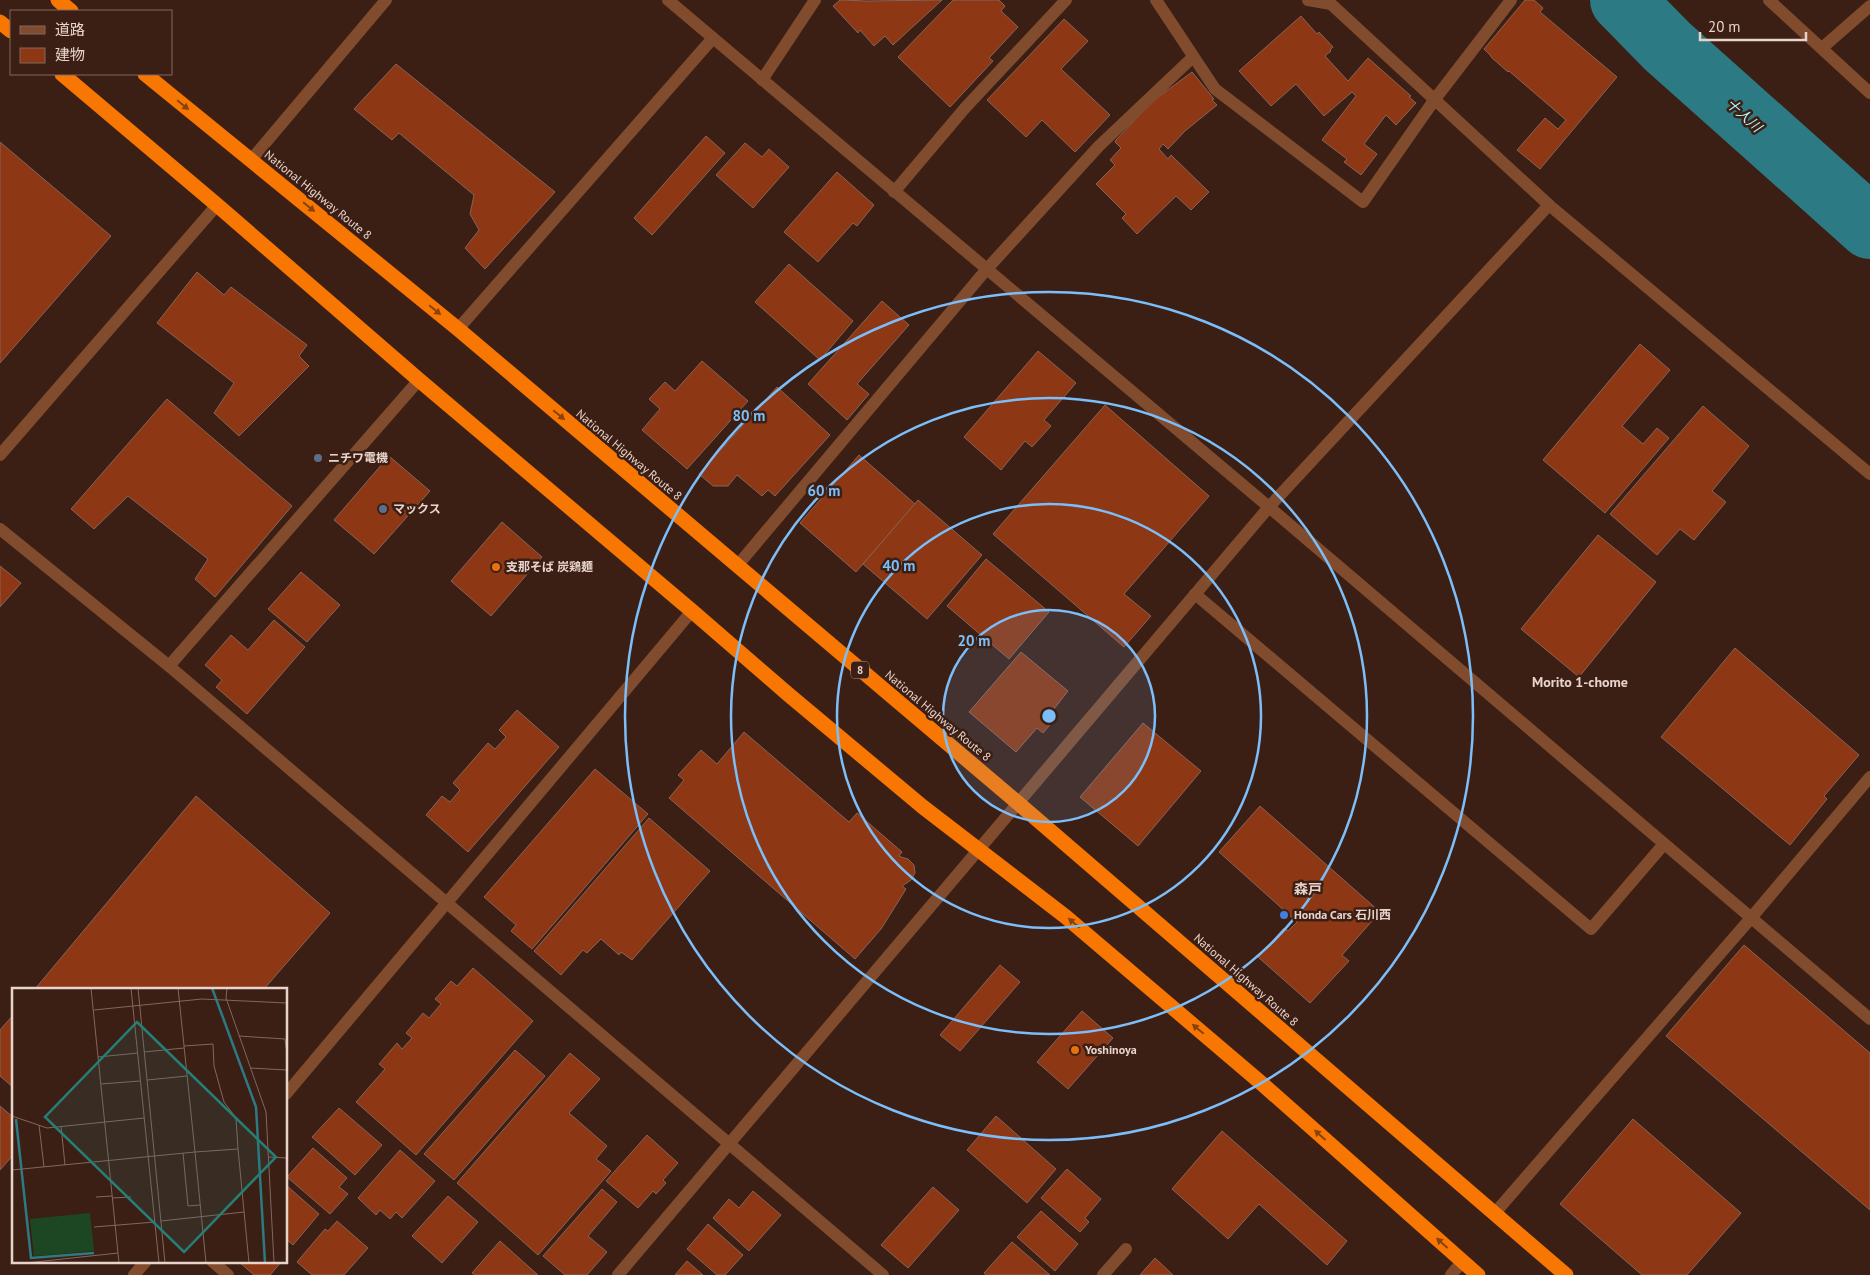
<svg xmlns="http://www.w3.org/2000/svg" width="1870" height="1275" viewBox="0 0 1870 1275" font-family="'PT Sans','Noto Sans JP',sans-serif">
<rect width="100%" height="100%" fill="#3c1f14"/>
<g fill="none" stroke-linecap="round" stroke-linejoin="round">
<polyline stroke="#2c7a83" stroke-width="64" points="1622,0 1667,46 1870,227"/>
</g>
<g fill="#8d3714" stroke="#876458">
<polygon points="840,0 867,1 942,0 893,45 885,36 874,46 860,30 858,33 833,6"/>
<polygon points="953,0 999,0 1005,6 1001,11 1018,27 989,58 993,61 950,107 898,57"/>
<polygon points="1525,0 1534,0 1543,8 1540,12 1617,77 1540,169 1517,150 1545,118 1558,129 1566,120 1509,71 1508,72 1491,57 1491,56 1484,49"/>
<polygon points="1301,16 1317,34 1319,32 1333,47 1330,50 1331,51 1325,56 1348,81 1368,58 1411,96 1409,97 1416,103 1396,125 1386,115 1364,144 1377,154 1361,175 1344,162 1347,159 1322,140 1356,96 1352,92 1324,116 1296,84 1271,106 1239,71"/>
<polygon points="1064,19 1088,41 1061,69 1110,115 1075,152 1042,120 1026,137 987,100"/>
<polygon points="396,64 555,192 485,269 465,248 479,230 470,214 474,195 399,133 392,140 354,109"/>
<polygon points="1192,72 1214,99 1212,100 1217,105 1185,131 1168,149 1163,144 1159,149 1168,159 1171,155 1209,192 1191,210 1176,196 1137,234 1122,218 1126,214 1096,184 1115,165 1110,160 1121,148 1115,142 1116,140 1153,101"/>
<polygon points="706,136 725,153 652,235 634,218"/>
<polygon points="0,142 111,236 0,363"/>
<polygon points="745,143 762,157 769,149 789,167 753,208 716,175"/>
<polygon points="837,172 874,205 857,226 853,223 818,262 784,232"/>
<polygon points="789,264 853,321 820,360 755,302"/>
<polygon points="197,272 224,295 231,287 307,345 299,356 309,366 239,436 214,413 234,383 157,323"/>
<polygon points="882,301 909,325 857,384 869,394 847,420 808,384"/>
<polygon points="1640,344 1670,370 1622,426 1643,444 1657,428 1669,438 1605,513 1543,460"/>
<polygon points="1038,351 1076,383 1044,420 1051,426 1032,447 1025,441 1001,470 964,437"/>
<polygon points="702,361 748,401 687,469 642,430 660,409 649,399 665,382 675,391"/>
<polygon points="777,387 830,435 775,496 768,490 762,496 737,475 728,486 713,486 699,474"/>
<polygon points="167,399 292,506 215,597 195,579 208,559 128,496 94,529 71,509"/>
<polygon points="1105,405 1209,496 1124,594 1151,616 1124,647 993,534"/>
<polygon points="1703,406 1749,446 1712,491 1726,502 1694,540 1680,529 1657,555 1610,514"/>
<polygon points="859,455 915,504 856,572 800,523"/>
<polygon points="389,456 430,491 374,554 334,520"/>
<polygon points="918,500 982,555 927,619 863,564"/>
<polygon points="502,522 542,557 491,616 451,581"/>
<polygon points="1598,535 1656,582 1579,677 1521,629"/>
<polygon points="986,559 1049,612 1009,659 947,606"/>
<polygon points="0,566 21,583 0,607"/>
<polygon points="301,572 340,605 307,642 268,609"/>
<polygon points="274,620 305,647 247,714 216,687 222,680 205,665 231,635 248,650"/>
<polygon points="1735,648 1859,755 1824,796 1827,799 1790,845 1661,737"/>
<polygon points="1021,652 1068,691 1050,714 1055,719 1043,733 1037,728 1016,752 969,712"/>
<polygon points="517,710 559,747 468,852 426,815 442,796 450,802 460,790 453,783 488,743 495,749 506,737 499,730"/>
<polygon points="1143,723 1201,771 1138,846 1080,797"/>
<polygon points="744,732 849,822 857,813 902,852 899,856 901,857 908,859 914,865 915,873 911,880 902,886 906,889 881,929 855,959 669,798 684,780 678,775 701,750 717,764"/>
<polygon points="595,769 648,814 532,949 511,931 516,925 484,897"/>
<polygon points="196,796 330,913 264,989 35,989"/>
<polygon points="1260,806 1380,912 1342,955 1349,961 1310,1003 1258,957 1284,928 1288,931 1297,922 1219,852"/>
<polygon points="649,818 710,871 632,960 621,952 619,955 601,939 587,953 583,950 561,975 534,951"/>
<polygon points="1744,945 1870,1053 1870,1210 1666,1036"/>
<polygon points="1000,965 1020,982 960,1051 940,1035"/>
<polygon points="473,968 533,1021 416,1155 356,1102 385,1069 379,1064 397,1043 402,1049 412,1038 406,1033 423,1013 429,1018 441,1004 435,999 451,981 457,986"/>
<polygon points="1082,1011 1113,1038 1068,1089 1037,1062"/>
<polygon points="14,1014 14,1088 0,1076 0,1030"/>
<polygon points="515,1050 545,1076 454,1180 424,1154"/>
<polygon points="570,1053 600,1079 569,1113 607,1146 596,1159 611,1171 538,1255 457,1183"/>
<polygon points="0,1106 14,1118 14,1154 0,1170"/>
<polygon points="339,1108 382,1145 355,1175 312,1137"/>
<polygon points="996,1116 1056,1169 1027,1203 967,1150"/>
<polygon points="1633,1119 1741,1213 1687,1275 1642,1275 1560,1204"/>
<polygon points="1222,1131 1347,1241 1327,1265 1259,1204 1228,1239 1172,1189"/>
<polygon points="647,1135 678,1163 663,1180 666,1183 656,1194 653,1191 638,1208 606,1181"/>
<polygon points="313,1148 347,1178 339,1187 348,1194 330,1214 287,1177"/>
<polygon points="400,1150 435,1181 402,1218 396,1212 390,1219 380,1210 376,1215 358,1198"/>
<polygon points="1067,1169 1101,1199 1085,1218 1089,1222 1080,1232 1041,1198"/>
<polygon points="286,1185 319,1214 293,1245 286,1239"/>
<polygon points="933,1187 959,1210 908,1268 881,1245"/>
<polygon points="602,1189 617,1202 588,1236 607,1252 587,1275 565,1275 543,1256"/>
<polygon points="753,1191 781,1215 749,1251 713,1218 729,1199 739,1208"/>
<polygon points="448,1196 478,1222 442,1263 412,1236"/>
<polygon points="1041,1211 1078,1244 1055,1271 1017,1237"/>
<polygon points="337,1221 368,1248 344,1275 312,1275 297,1262 325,1229 328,1231"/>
<polygon points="708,1224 743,1255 725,1275 717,1275 687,1249"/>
<polygon points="500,1241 538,1275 475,1275 472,1273"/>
<polygon points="1012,1242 1050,1275 986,1275 984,1273"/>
<polygon points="1155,1258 1173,1275 1140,1275"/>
<polygon points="238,1261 282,1261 270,1275 254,1275"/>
<polygon points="687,1261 703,1275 675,1275"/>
</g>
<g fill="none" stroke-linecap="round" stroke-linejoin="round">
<g stroke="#804c2d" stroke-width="12">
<polyline points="668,0 1269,507 1549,205 1870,474"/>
<polyline points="1156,0 1215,89 1363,202 1435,99 1511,0"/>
<polyline points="1308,0 1331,4 1549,205"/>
<polyline points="1769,0 1870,93"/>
<polyline points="1822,48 1870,6"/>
<polyline points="762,80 815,0"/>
<polyline points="251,160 386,0"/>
<polyline points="894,192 965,108 1066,0"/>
<polyline points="458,329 713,38"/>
<polyline points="0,455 217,205"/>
<polyline points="0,529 169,666 883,1275"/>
<polyline points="737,566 986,270 1099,146 1193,57"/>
<polyline points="1195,594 1591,929 1664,844"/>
<polyline points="169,666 419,380"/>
<polyline points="286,1094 692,611"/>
<polyline points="1494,1214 1751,918 1870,777"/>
<polyline points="212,1261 228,1275"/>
<polyline points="134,1275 146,1261"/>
<polyline points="618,1275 1269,507 1870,1019"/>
<polyline points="1103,1275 1126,1249"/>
<polyline points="1451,1275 1462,1262"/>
</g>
<g stroke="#f87602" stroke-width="15">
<polyline points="58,0 71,11"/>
<polyline points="0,22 11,31"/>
<polyline points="62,74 217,205 419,380 692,611 789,695 923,807 1066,917 1260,1082 1478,1275"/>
<polyline points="145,74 458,329 1018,803 1566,1275"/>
</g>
</g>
<defs><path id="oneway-solid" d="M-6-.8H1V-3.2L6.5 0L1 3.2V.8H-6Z" transform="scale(1.25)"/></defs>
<g fill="#87420d">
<use href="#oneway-solid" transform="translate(183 105) rotate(39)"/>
<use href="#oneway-solid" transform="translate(309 207) rotate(39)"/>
<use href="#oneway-solid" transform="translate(435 310) rotate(39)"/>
<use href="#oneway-solid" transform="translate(559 415) rotate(40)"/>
<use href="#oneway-solid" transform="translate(1074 923) rotate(-140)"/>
<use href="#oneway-solid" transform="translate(1198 1029) rotate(-140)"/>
<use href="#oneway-solid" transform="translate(1320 1135) rotate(-138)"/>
<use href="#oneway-solid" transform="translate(1442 1243) rotate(-138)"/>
</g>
<circle cx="1049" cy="716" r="106" fill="#7cbef9" fill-opacity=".12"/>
<g fill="none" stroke="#7cbef9" stroke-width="2.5">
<circle cx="1049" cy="716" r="106"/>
<circle cx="1049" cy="716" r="212"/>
<circle cx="1049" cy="716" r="318"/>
<circle cx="1049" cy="716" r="424"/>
</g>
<g fill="#5c6f8a" stroke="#3c1f14" stroke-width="2">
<circle cx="318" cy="458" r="5"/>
<circle cx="383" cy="509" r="5"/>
</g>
<g fill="#e8710a" stroke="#3c1f14" stroke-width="2">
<circle cx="496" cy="567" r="5"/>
<circle cx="1075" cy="1050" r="5"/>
</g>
<circle fill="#3f7fe0" stroke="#3c1f14" stroke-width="2" cx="1284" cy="915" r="5"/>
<g text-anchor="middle" stroke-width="5" stroke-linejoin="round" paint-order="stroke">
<rect fill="#3c1f14" stroke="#b49e95" stroke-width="1" x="851" y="661.5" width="18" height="17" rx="4"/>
<g font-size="11" font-weight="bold" fill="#e8d4cc">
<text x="860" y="674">8</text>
</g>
<g font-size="12" fill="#e8d4cc" stroke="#3c1f14">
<text transform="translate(318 195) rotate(39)" y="4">National Highway Route 8</text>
<text transform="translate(629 455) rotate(40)" y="4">National Highway Route 8</text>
<text transform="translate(938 716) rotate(40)" y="4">National Highway Route 8</text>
<text transform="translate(1246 980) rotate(41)" y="4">National Highway Route 8</text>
</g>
<g font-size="12" font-weight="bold" fill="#e8d4cc" stroke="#3c1f14" text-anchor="start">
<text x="328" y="462">ニチワ電機</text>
<text x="393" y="513">マックス</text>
<text x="506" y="571">支那そば 炭鶏麺</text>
<text x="1294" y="919">Honda Cars 石川西</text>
<text x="1085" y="1054">Yoshinoya</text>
</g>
<g font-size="14" font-style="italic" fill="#b3f1f8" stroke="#3c1f14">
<text transform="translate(1744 115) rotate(42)" y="5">十人川</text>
</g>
<g font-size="14" font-weight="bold" fill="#e8d4cc" stroke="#3c1f14">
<text x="1580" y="687">Morito 1-chome</text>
<text x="1308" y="894">森戸</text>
</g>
</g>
<g transform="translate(12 988)">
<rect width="275" height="275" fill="#3c1f14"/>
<path d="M78,225L82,263L22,268L18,231Z" fill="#1c4722"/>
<path fill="none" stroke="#2c7a83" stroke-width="2.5" d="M200,0L244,119L253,275M4,131L19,270L82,265"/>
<path fill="none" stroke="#81675e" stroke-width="1" d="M79,0L107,275M119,0L147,275M126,0L153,275M166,0L183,164L226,161L237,275M215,0L214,10L254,124L262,275M82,22L190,11L275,15M227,48L273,51L275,66M172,58L201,56L202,78L212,114L224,130L226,161M132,64L172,60M86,69L126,65M238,80L275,82M135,92L175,88M89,96L128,93M0,128L35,140L132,130M27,137L32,179M49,138L53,177M171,165L176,218L188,217M257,169L275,170M0,182L183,164L194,275M84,209L100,208M100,210L119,209M149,233L232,224M82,239L143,234M14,275L106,265"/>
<path fill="#257f77" fill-opacity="0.15" stroke="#257f77" stroke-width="2.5" d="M125,34L264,169L172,264L33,129Z"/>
<rect width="275" height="275" fill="none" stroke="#e8d4cc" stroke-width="2.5"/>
</g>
<circle cx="1049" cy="716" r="8" fill="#7cbef9" stroke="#3c1f14" stroke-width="2.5"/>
<g font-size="15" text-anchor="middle" font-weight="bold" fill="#7cbef9" stroke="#3c1f14" stroke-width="5" stroke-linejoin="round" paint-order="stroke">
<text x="749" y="421">80 m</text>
<text x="824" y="496">60 m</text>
<text x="899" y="571">40 m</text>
<text x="974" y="646">20 m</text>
</g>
<rect x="10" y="10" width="162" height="65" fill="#3c1f14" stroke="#81675e"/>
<rect x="20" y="26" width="25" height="8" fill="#804c2d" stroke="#81675e"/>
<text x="55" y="35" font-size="15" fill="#e8d4cc">道路</text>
<rect x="20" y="48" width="25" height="15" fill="#8d3714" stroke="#81675e"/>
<text x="55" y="60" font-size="15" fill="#e8d4cc">建物</text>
<path d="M1700 32v8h106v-8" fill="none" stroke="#e8d4cc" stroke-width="2.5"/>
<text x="1708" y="32" font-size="15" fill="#e8d4cc" stroke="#3c1f14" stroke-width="4" paint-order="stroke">20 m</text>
</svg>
